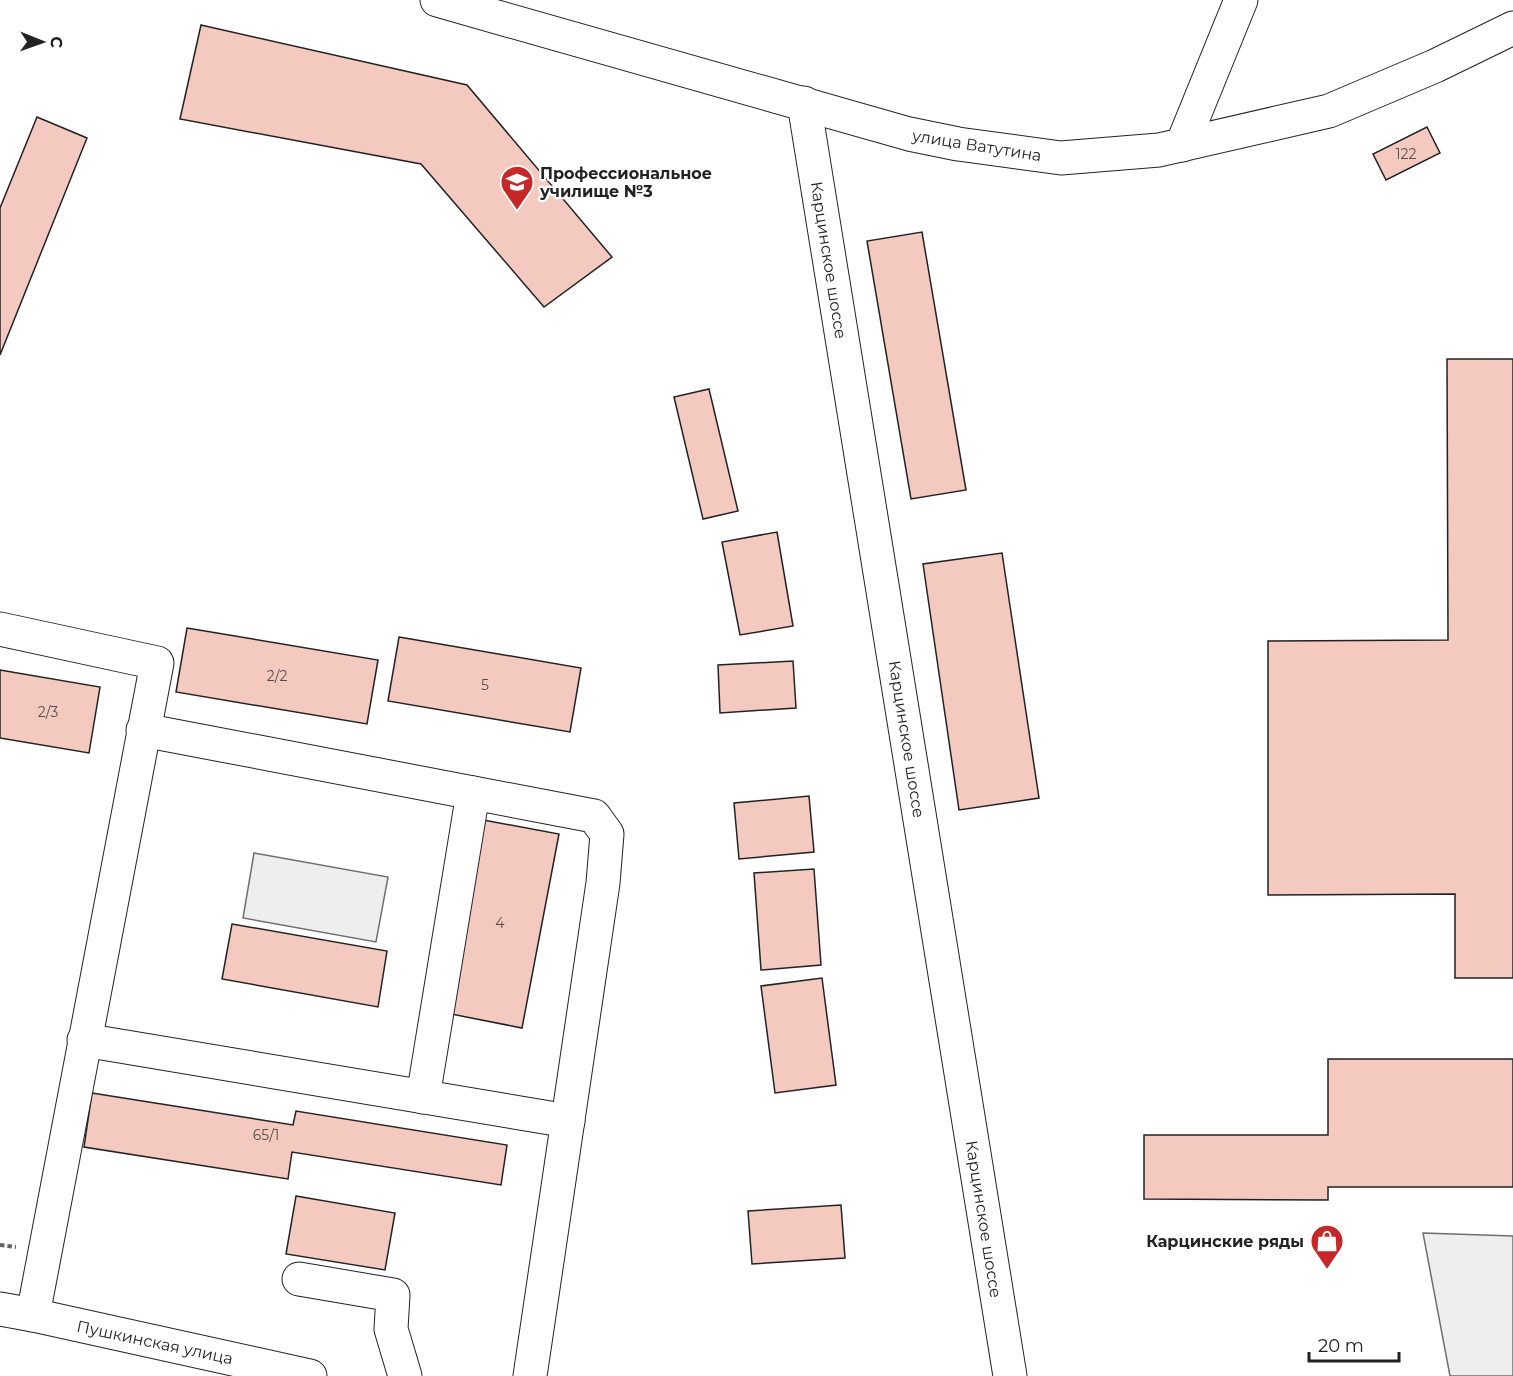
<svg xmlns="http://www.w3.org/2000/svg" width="1513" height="1376" viewBox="0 0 1513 1376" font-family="Montserrat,sans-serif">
<rect width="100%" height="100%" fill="#fff"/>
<g fill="#eee" stroke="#6f6f6f" stroke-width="1.5">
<polygon points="254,853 388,877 376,942 243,918"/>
<polygon points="1423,1233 1513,1236 1513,1376 1450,1376"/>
</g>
<g fill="#f3c9c0" stroke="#222" stroke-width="1.5">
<polygon points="201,25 467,85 612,257 544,307 421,164 180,119"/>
<polygon points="37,117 87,138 0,355 0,208"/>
<polygon points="1427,127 1440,153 1386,180 1373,154"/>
<polygon points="922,232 966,490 911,499 867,241"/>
<polygon points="1447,359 1513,359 1513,978 1455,978 1455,894 1268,895 1268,641 1448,640"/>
<polygon points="709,389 738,511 703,519 674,397"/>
<polygon points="777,532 793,626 740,635 722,542"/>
<polygon points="1002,553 1039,798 959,810 923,564"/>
<polygon points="187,628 378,660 367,724 176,692"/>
<polygon points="399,637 581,668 570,732 388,701"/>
<polygon points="793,661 796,708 720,713 718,665"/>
<polygon points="0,670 100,687 89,753 0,738"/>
<polygon points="809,796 814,852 739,859 734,803"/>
<polygon points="478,819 559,834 522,1028 441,1012"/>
<polygon points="814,869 821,965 761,970 754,873"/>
<polygon points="232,924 387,951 378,1007 222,979"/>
<polygon points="822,978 836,1085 775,1093 761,986"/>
<polygon points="1328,1059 1513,1059 1513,1187 1328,1187 1328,1200 1144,1199 1144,1135 1328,1135"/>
<polygon points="92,1093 293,1125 296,1111 507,1145 501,1185 292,1152 288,1179 84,1147"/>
<polygon points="296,1196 395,1213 385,1270 286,1254"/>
<polygon points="841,1205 845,1258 752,1264 748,1211"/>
</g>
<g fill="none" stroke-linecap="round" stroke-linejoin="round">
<g stroke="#222" stroke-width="35">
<g id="minor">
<polyline points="1182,145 1241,0"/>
<polyline points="0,629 157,663 33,1315"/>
<polyline points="143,730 594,816 607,834 603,883 530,1376"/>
<polyline points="84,1040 568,1121"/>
<polyline points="423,1097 473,793"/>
<polyline points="299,1279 393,1295 391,1329 405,1376"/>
<polyline points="0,1309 33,1315 310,1376"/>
</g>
</g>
<g stroke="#222" stroke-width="35">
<g id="major">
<polyline points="437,0 909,134 958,144 1061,158 1159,150 1329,111 1435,66 1513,28"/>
<polyline points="804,103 1010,1376"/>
</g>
</g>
<polyline stroke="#646464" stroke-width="4" stroke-dasharray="4.5 3" stroke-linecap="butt" points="0,1245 16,1247"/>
<use href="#minor" stroke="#fff" stroke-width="33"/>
<use href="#major" stroke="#fff" stroke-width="33"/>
</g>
<defs>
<g id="university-pin" transform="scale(1.725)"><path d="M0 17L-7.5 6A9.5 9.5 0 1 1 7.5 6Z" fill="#c62828" stroke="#fff"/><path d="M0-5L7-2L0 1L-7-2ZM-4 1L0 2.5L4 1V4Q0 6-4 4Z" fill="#fff"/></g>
<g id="shop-pin" transform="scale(1.725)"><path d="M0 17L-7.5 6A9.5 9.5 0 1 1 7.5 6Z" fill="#c62828" stroke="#fff"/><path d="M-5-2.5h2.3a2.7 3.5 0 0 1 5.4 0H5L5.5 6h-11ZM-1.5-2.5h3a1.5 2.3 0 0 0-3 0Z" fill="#fff"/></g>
</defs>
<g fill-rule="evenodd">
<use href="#university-pin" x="517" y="182"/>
<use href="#shop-pin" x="1327" y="1241"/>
</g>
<g text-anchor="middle" stroke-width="4.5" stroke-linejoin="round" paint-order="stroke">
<g font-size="14" fill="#564c4a">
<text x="1406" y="159">122</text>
<text x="277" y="681">2/2</text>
<text x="485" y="690">5</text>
<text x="48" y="717">2/3</text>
<text x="500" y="928">4</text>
<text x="266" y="1140">65/1</text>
</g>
<g font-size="16" fill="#222" stroke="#fff">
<text transform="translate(977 145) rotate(9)" y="6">улица Ватутина</text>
<text transform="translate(829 260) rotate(81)" y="6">Карцинское шоссе</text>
<text transform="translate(907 739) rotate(81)" y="6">Карцинское шоссе</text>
<text transform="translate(984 1219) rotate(81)" y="6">Карцинское шоссе</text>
<text transform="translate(155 1342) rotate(12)" y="6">Пушкинская улица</text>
</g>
<g font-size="16" font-weight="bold" fill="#222" stroke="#fff" text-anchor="start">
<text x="540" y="179">Профессиональное<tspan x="540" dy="18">училище №3</tspan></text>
<text x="1304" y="1247" text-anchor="end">Карцинские ряды</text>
</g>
</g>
<g transform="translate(42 42) rotate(91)" stroke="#ffffff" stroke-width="4.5" paint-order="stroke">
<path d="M0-4.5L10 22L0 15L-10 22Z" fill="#222222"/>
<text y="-9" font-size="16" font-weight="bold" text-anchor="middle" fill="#222222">С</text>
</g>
<path d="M1309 1352v9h90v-9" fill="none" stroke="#222222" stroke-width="3"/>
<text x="1318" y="1352" font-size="18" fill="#222222" stroke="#ffffff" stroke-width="4.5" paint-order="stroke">20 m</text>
</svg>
